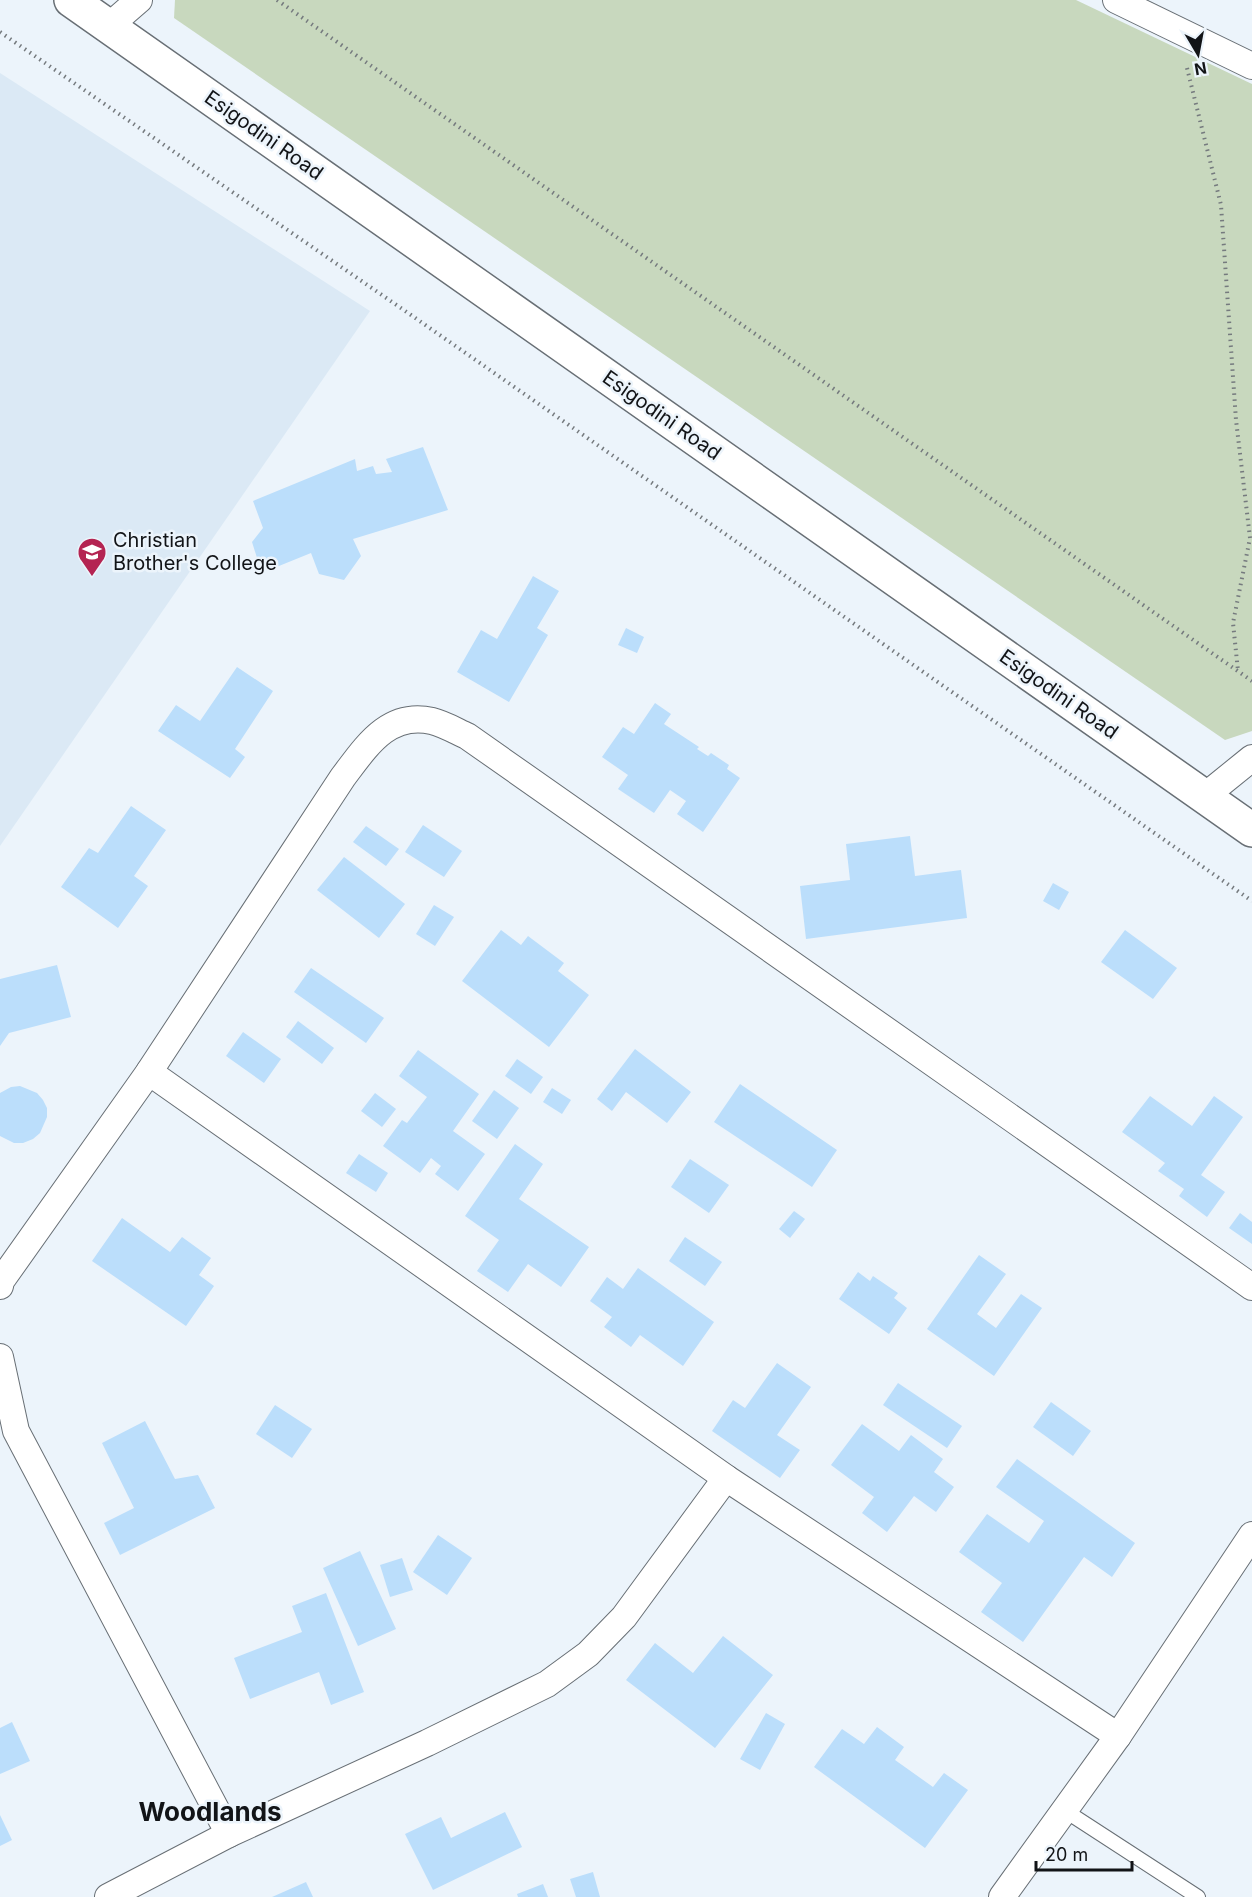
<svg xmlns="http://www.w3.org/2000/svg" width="1252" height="1897" viewBox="0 0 1252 1897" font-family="Inter,sans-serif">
<rect width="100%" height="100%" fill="#ecf4fb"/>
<polygon fill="#dbe9f5" points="0,73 370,311 0,846"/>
<polygon fill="#c8d8be" points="175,0 1076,0 1252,84 1252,731 1225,740 174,18"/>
<g fill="#bbdefb">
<polygon points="423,447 448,510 353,539 361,556 344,580 319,574 311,553 274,568 258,561 252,542 263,528 253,501 355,459 357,471 373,466 376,474 392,472 386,459"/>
<polygon points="533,576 559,591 537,628 548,635 509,702 457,672 481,630 497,639"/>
<polygon points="626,628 644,637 637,653 618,645"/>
<polygon points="237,667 273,691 235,749 245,757 230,778 158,731 176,705 200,721"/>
<polygon points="655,703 671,714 664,724 699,747 697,749 708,756 711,753 729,765 727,769 740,778 703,832 677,814 686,801 670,790 654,813 618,789 628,775 602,757 623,727 634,734"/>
<polygon points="131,806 166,830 134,876 148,886 118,928 61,887 89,848 98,853"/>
<polygon points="423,825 462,851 444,877 405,852"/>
<polygon points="366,826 399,849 386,866 353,842"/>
<polygon points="910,836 915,876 961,870 967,918 806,939 800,886 850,880 846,844"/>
<polygon points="344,857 405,904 379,938 317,890"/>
<polygon points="1053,883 1069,892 1059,910 1043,901"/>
<polygon points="434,905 454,917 435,946 416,934"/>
<polygon points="501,930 521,945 528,936 564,963 558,971 589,995 549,1047 462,981"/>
<polygon points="1125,930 1177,968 1153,999 1101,962"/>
<polygon points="57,965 71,1017 9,1033 0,1046 0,979"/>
<polygon points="311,968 384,1018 366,1043 294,992"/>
<polygon points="298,1021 334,1048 322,1064 286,1037"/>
<polygon points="243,1032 281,1059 264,1083 226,1056"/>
<polygon points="635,1049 691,1092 667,1123 626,1092 612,1111 597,1099"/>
<polygon points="418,1050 479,1094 453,1131 485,1154 458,1191 435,1174 441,1166 431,1158 420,1173 383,1146 402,1120 407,1123 427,1097 399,1076"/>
<polygon points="517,1059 543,1077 531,1094 505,1076"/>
<polygon points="740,1084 837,1150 812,1187 714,1122"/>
<polygon points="20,1086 37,1093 43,1100 47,1108 47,1117 40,1133 33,1139 23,1143 14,1143 0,1136 0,1093 11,1087"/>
<polygon points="552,1088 571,1100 562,1114 543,1102"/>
<polygon points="494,1090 519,1108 497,1139 472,1121"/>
<polygon points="375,1093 396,1109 382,1127 361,1111"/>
<polygon points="1150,1096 1192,1126 1214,1096 1243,1117 1201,1175 1225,1192 1207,1217 1179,1196 1184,1189 1158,1171 1165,1163 1122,1132"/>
<polygon points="515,1144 543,1164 519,1199 589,1247 561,1287 528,1264 508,1292 477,1271 499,1240 465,1216"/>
<polygon points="359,1154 388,1173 376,1192 346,1173"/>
<polygon points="690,1159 729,1185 709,1213 671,1187"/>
<polygon points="794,1211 805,1219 790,1238 779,1229"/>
<polygon points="1240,1213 1252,1222 1252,1244 1229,1228"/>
<polygon points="122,1218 170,1252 182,1237 211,1258 199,1275 214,1286 186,1326 92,1261"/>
<polygon points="685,1237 722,1262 705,1286 669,1261"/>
<polygon points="979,1255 1006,1274 977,1314 996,1328 1021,1294 1042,1308 994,1376 927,1329"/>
<polygon points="638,1268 714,1322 683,1366 640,1335 631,1347 604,1327 612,1317 590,1301 607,1277 623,1289"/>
<polygon points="858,1272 870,1281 873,1276 898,1293 894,1298 907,1308 889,1334 839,1299"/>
<polygon points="777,1363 811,1387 777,1435 800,1450 780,1478 712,1431 733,1400 745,1408"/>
<polygon points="898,1383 962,1426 947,1448 883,1405"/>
<polygon points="1051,1402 1091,1431 1073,1456 1033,1427"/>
<polygon points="275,1405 312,1429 292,1458 256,1434"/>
<polygon points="145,1421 175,1479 198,1475 215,1508 120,1555 104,1523 134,1508 102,1443"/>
<polygon points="862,1424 899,1451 911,1435 943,1459 934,1472 954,1487 936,1512 914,1496 887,1532 862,1513 874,1497 831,1465"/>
<polygon points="1017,1459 1135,1543 1112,1577 1084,1557 1023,1642 981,1612 1002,1583 959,1552 987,1514 1029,1543 1044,1521 996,1487"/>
<polygon points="438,1535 472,1558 447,1595 413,1572"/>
<polygon points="360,1551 396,1629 358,1646 323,1568"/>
<polygon points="402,1558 413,1590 390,1597 380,1565"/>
<polygon points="326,1593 364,1692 331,1705 319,1672 250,1699 234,1658 302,1632 292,1606"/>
<polygon points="723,1636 773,1675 715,1748 626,1680 655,1643 693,1673"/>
<polygon points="766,1713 785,1724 760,1770 740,1759"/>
<polygon points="12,1722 30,1761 0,1774 0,1728"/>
<polygon points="877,1727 904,1747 895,1760 933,1787 944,1773 968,1790 925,1848 814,1767 842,1729 864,1744"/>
<polygon points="505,1812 522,1847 433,1890 405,1834 441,1817 451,1838"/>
<polygon points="0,1815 12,1840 0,1846"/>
<polygon points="593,1872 600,1897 576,1897 570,1879"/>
<polygon points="306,1882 313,1897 272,1897"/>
<polygon points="543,1884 548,1897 518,1897 517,1894"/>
</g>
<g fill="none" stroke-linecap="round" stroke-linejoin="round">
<g stroke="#686f75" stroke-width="16">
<polyline id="lane" points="1064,1810 1198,1897"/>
</g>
<g stroke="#686f75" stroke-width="28">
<g id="street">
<polyline points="1116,0 1252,66"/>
<polyline points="109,26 139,0"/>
<polyline points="1205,796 1252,758"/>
<polyline points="149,1072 726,1478 1118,1736"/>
<path d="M0,1286L1,1281L149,1072L343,777C366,747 388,711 432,721C444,724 456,731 467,736L1252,1287"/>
<polyline points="0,1357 16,1431 229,1834"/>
<polyline points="108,1897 229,1834 427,1743 547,1684 588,1654 624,1617 726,1478"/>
<polyline points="1002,1897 1118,1736 1252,1535"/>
</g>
</g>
<g stroke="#686f75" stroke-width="36">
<polyline id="secondary" points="71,0 1252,830"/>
</g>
<g stroke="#757a7e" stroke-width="4" stroke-dasharray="1.5 4.5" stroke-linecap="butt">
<polyline points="277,0 1252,681"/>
<polyline points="0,32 411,315 1252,901"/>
<polyline points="1187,68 1221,205 1236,420 1250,538 1233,623 1238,671"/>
</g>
<use href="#lane" stroke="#fff" stroke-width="14"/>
<use href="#street" stroke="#fff" stroke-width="26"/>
<use href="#secondary" stroke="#fff" stroke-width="33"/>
</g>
<defs>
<g id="school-pin" transform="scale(1.5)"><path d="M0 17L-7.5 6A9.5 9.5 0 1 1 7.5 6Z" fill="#b42452" stroke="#ecf4fb"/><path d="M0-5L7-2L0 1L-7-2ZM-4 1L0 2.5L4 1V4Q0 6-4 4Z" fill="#fff"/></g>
</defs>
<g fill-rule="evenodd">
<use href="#school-pin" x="92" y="552"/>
</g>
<g text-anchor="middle" stroke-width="5" stroke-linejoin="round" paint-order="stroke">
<g font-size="20" fill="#121417" stroke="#ecf4fb">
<text transform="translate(264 135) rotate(35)" y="7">Esigodini Road</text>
<text transform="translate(662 415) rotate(35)" y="7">Esigodini Road</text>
<text transform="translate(1059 694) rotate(35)" y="7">Esigodini Road</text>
</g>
<g font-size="20" fill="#121417" stroke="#ecf4fb" text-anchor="start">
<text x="113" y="547">Christian<tspan x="113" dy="23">Brother's College</tspan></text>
</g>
<g font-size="26" font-weight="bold" fill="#121417" stroke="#ecf4fb">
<text x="210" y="1821">Woodlands</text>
</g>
</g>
<g transform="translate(1198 54) rotate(170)" stroke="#ecf4fb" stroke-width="4.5" paint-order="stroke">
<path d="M0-4.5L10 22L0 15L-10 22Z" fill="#121417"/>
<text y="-9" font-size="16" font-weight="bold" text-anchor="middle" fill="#121417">N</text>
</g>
<path d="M1036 1861v9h96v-9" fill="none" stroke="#121417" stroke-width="3"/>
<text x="1045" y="1861" font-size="18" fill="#121417" stroke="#ecf4fb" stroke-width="4.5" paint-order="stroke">20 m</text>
</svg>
